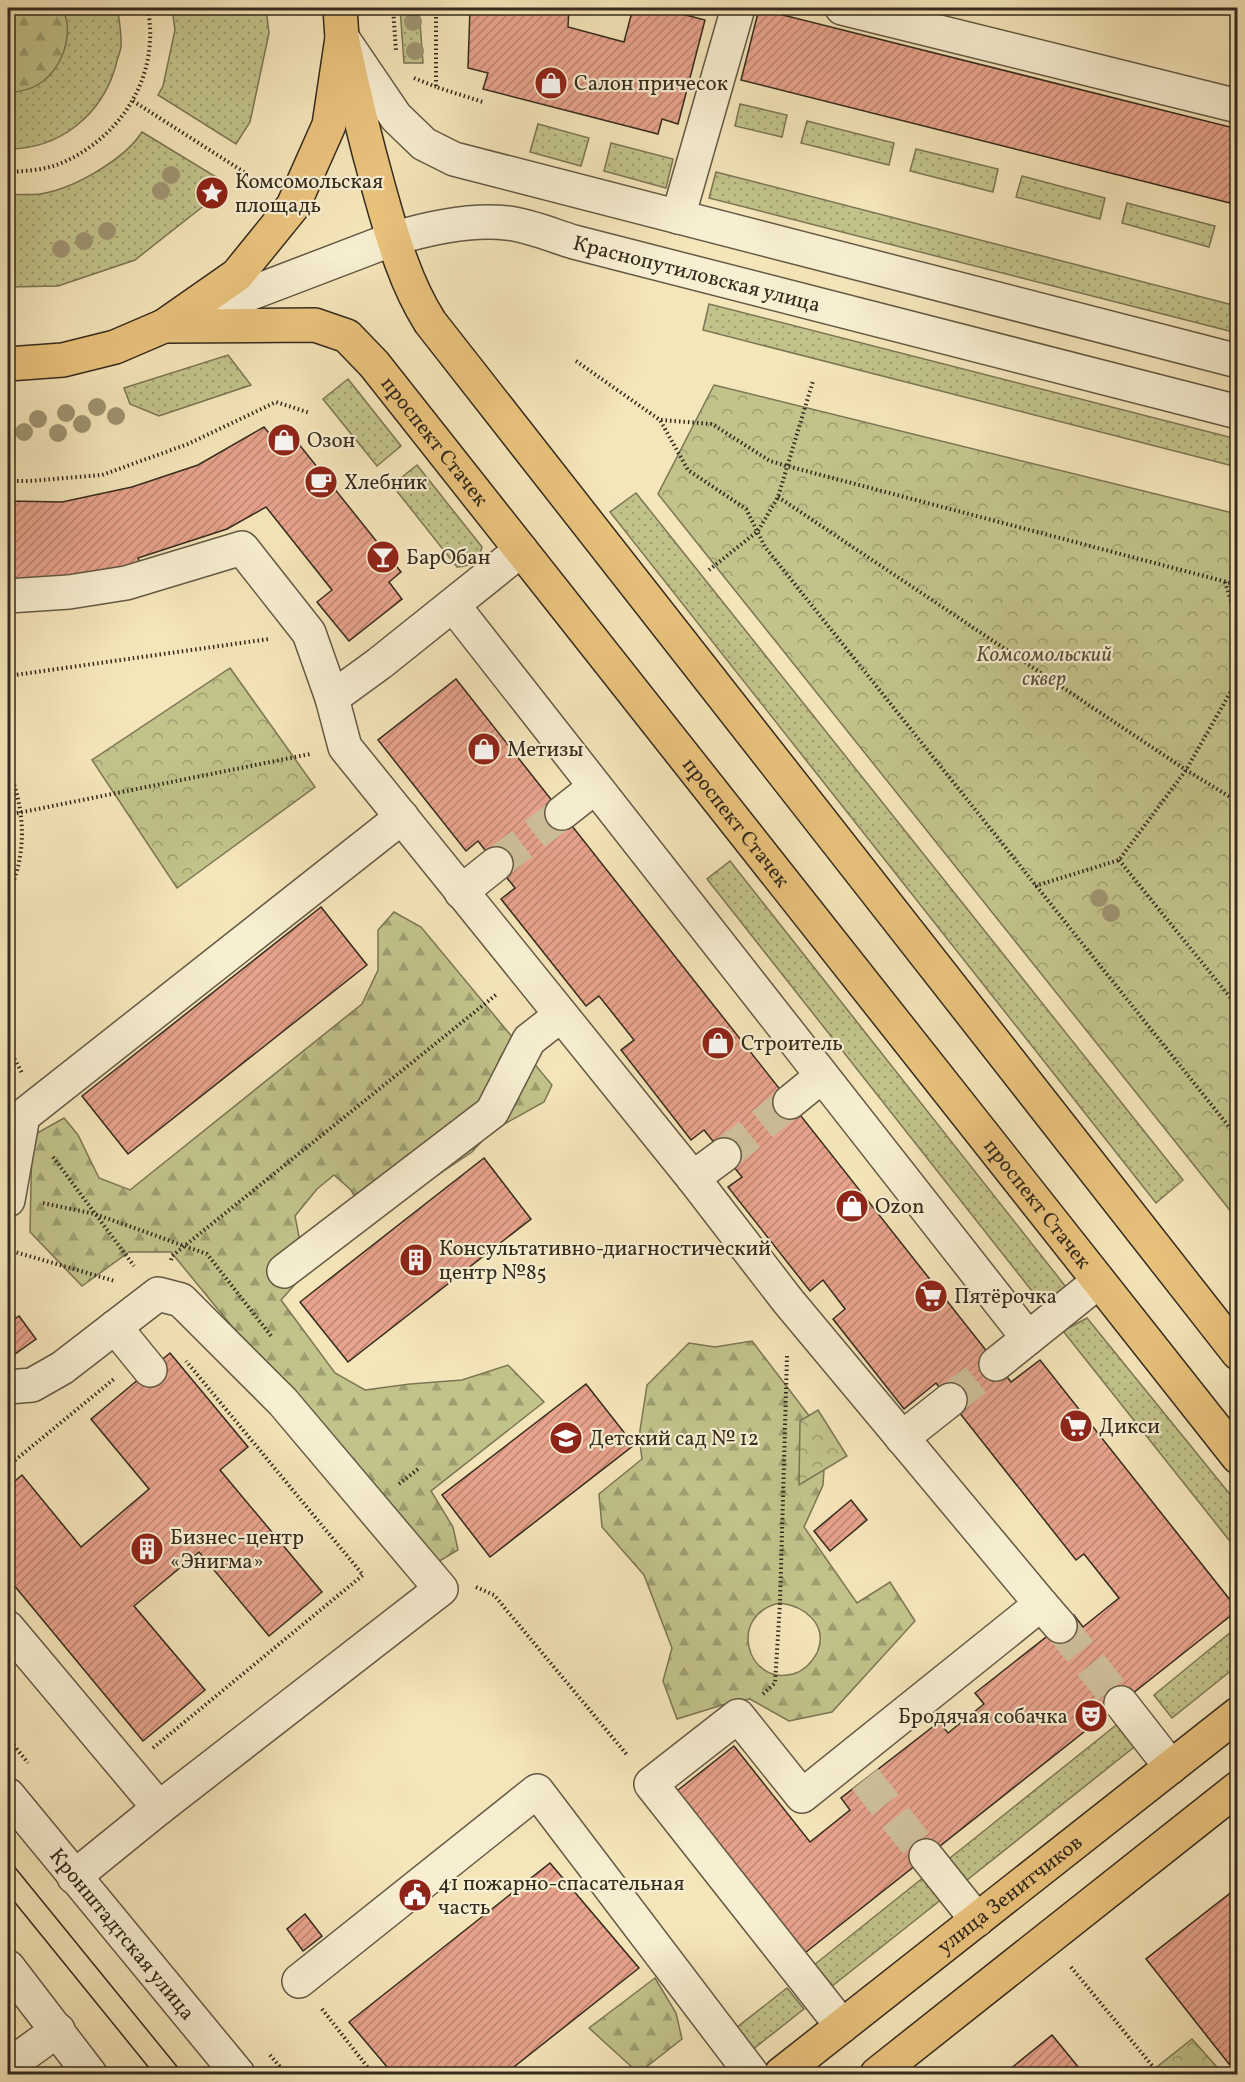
<svg xmlns="http://www.w3.org/2000/svg" width="1245" height="2082" viewBox="0 0 1245 2082" font-family="Vollkorn,serif">
<defs>
<pattern id="grass-dots" width="8" height="8" patternUnits="userSpaceOnUse" patternTransform="scale(1.5)"><rect width="8" height="8" fill="#c2c38b"/><path d="M2 2h.1M6 6h.1" fill="none" stroke="#9e9f71" stroke-width="1.8" stroke-linecap="round"/></pattern>
<pattern id="forest-firs" width="22" height="20" patternUnits="userSpaceOnUse" patternTransform="scale(1.5)"><rect width="22" height="20" fill="#c2c38b"/><path d="M5 1l3.5 6h-7zM16 11l3.5 6h-7z" fill="#9e9f71"/></pattern>
<pattern id="park-crowns" width="20" height="18" patternUnits="userSpaceOnUse" patternTransform="scale(1.5)"><rect width="20" height="18" fill="#c2c38b"/><path d="M2 6a3 3 0 1 1 6 0M12 15a3 3 0 1 1 6 0" fill="none" stroke="#9e9f71"/></pattern>
<pattern id="building-hatch" width="6" height="6" patternUnits="userSpaceOnUse" patternTransform="scale(1.5)"><rect width="6" height="6" fill="#e8a38c"/><path d="M-1 1l2-2M0 6l6-6M5 7l2-2" fill="none" stroke="#bd8572"/></pattern>
</defs>
<rect width="100%" height="100%" fill="#f5e6ba"/>
<filter id="stains"><feTurbulence type="fractalNoise" baseFrequency=".00333" numOctaves="4"/><feColorMatrix values="0 0 0 0 .2 0 0 0 0 .09 0 0 0 0 .02 0 0 0 .5 -.17"/></filter>
<radialGradient id="worn" r=".72"><stop offset=".6" stop-color="#630" stop-opacity="0"/><stop offset="1" stop-color="#630" stop-opacity=".3"/></radialGradient>
<g fill="url(#grass-dots)" stroke="#7b7654" stroke-width="1.5">
<path d="M8,8H117L118,10C119,22 122,35 121,47C120,53 117,59 116,65C102,115 60,149 8,149Z"/>
<polygon points="172,8 266,8 269,33 250,122 236,144 158,95 163,86 175,30"/>
<polygon points="400,8 419,8 423,63 404,63"/>
<polygon points="740,104 787,115 782,137 735,126"/>
<polygon points="807,121 894,143 889,165 801,143"/>
<polygon points="538,124 589,138 581,166 530,152"/>
<path d="M142,132L221,180L206,204L135,260L58,286L8,287V195C18,194 30,195 40,194C73,189 124,160 142,132Z"/>
<polygon points="611,143 673,159 666,188 604,171"/>
<polygon points="916,149 998,169 993,192 910,171"/>
<polygon points="716,172 1237,306 1237,333 709,198"/>
<polygon points="1022,176 1105,198 1100,219 1016,197"/>
<polygon points="1127,203 1215,226 1209,247 1122,223"/>
<polygon points="709,304 1237,439 1237,467 703,330"/>
<polygon points="228,355 251,385 159,416 130,404 124,388"/>
<polygon points="348,379 401,446 377,466 323,399"/>
<path d="M417,465L482,547C478,561 472,566 457,567L392,485Z"/>
<polygon points="636,493 1183,1180 1156,1203 610,512"/>
<polygon points="730,861 1066,1287 1043,1305 707,879"/>
<polygon points="1087,1318 1237,1503 1237,1550 1063,1331"/>
<polygon points="1237,1627 1237,1666 1172,1718 1154,1695"/>
<polygon points="1120,1722 1138,1744 962,1884 945,1862"/>
<polygon points="929,1873 947,1895 831,1987 814,1965"/>
<polygon points="787,1988 804,2009 747,2054 731,2032"/>
</g>
<g fill="url(#forest-firs)" stroke="#7b7654" stroke-width="1.5" fill-rule="evenodd">
<path d="M8,8H62C75,33 63,68 39,84C30,90 18,92 8,93Z"/>
<polygon points="394,912 421,927 552,1085 544,1102 490,1132 472,1152 369,1221 351,1190 334,1175 317,1189 295,1216 306,1272 281,1300 335,1373 365,1390 410,1384 462,1380 508,1365 544,1402 431,1491 453,1527 458,1550 433,1565 298,1407 171,1252 129,1252 82,1286 30,1232 32,1136 64,1118 78,1135 99,1178 130,1190 362,1004 378,970 378,930"/>
<path d="M752,1341L826,1438L823,1485L804,1527L857,1603L890,1582L915,1621L832,1712L789,1721L750,1699L722,1705L677,1719L663,1681L672,1648L644,1575L602,1527L599,1494L642,1459L639,1437L647,1385L689,1343L715,1347ZM780,1603C805,1606 829,1625 817,1653C812,1662 804,1671 793,1674C746,1686 727,1614 780,1603Z"/>
<polygon points="655,1978 676,2013 682,2039 645,2068 634,2069 589,2028"/>
</g>
<g fill="url(#park-crowns)" stroke="#7b7654" stroke-width="1.5">
<polygon points="714,385 1237,514 1237,1219 658,494"/>
<polygon points="230,668 315,787 177,888 92,760"/>
<polygon points="818,1410 847,1456 799,1485 800,1421"/>
<polygon points="1192,2039 1223,2074 1148,2074"/>
</g>
<g fill="url(#building-hatch)" stroke="#342a1d" stroke-width="1.5">
<polygon points="470,8 569,8 568,27 624,42 633,8 659,8 705,20 678,124 662,119 658,134 483,89 488,73 468,68"/>
<polygon points="759,9 1238,129 1238,205 741,80"/>
<polygon points="264,427 277,443 290,433 401,572 389,582 402,599 349,641 317,602 332,590 266,507 227,529 138,558 141,566 70,580 8,580 8,501 62,502 132,487 198,465"/>
<polygon points="456,679 1011,1382 1040,1360 1238,1610 801,1956 673,1794 734,1746 810,1842 850,1810 841,1798 939,1722 948,1733 984,1704 975,1693 1074,1615 1083,1627 1119,1598 1084,1554 1076,1560 936,1383 904,1409 833,1319 845,1309 823,1280 810,1291 728,1187 742,1177 704,1130 691,1140 621,1050 634,1040 599,996 586,1006 501,899 515,888 496,864 478,841 466,851 378,740"/>
<polygon points="321,907 367,965 128,1154 82,1096"/>
<polygon points="484,1158 531,1219 348,1362 300,1302"/>
<polygon points="19,1316 36,1339 11,1357 8,1352 8,1324"/>
<polygon points="170,1353 248,1447 220,1470 322,1592 269,1636 199,1552 134,1606 205,1690 143,1741 8,1578 8,1487 22,1475 81,1547 149,1489 91,1419"/>
<polygon points="586,1384 634,1445 490,1557 442,1495"/>
<polygon points="851,1500 867,1520 830,1551 814,1531"/>
<polygon points="550,1863 639,1968 505,2074 393,2074 349,2022"/>
<polygon points="1238,1887 1238,2058 1229,2064 1146,1959"/>
<polygon points="305,1914 322,1936 303,1951 287,1929"/>
<polygon points="1052,2035 1084,2074 1004,2074"/>
</g>
<g fill="none" stroke-linecap="round" stroke-linejoin="round">
<g stroke="#cec09b" stroke-width="33" stroke-dasharray="33 16" stroke-linecap="butt">
<polyline points="496,864 562,813"/>
<polyline points="724,1155 790,1102"/>
<polyline points="950,1400 996,1364"/>
<polyline points="1060,1626 1121,1703"/>
<polyline points="865,1779 926,1856"/>
</g>
<g stroke="#645944" stroke-width="36">
<g id="minor">
<polyline points="842,8 1238,106"/>
<polyline points="343,39 396,117 424,144 454,159 1238,361"/>
<polyline points="678,217 738,8"/>
<path id="s1" d="M186,318L393,239C429,228 469,219 507,223C528,225 554,236 574,242L1238,412"/>
<polyline points="8,596 69,592 126,583 242,548 309,633 332,698 380,663 521,550"/>
<polyline points="453,605 1028,1338"/>
<polyline points="332,698 345,747 693,1178 788,1301 1041,1604 802,1796 738,1716 651,1784 842,2026"/>
<polyline points="562,813 595,787"/>
<polyline points="461,892 496,864"/>
<polyline points="790,1102 822,1076"/>
<polyline points="693,1178 724,1155"/>
<polyline points="8,1200 23,1116 402,817"/>
<polyline points="284,1271 492,1112 529,1040 561,1015"/>
<polyline points="115,1327 150,1370"/>
<polyline points="996,1364 1098,1282"/>
<polyline points="8,1387 32,1385 62,1368 158,1294 181,1300 283,1402 441,1589 159,1808"/>
<polyline points="902,1438 950,1400"/>
<polyline points="1041,1604 1060,1626"/>
<polyline points="8,1628 159,1808 74,1877"/>
<polyline points="1121,1703 1171,1767"/>
<path id="s2" d="M8,1795L238,2074"/>
<polyline points="926,1856 977,1920"/>
<polyline points="8,1967 90,2074"/>
<polyline points="299,1981 537,1791 752,2074"/>
<polyline points="8,2066 58,2030"/>
</g>
</g>
<g stroke="#342a1d" stroke-width="36">
<g id="major">
<path d="M342,38C353,89 365,139 379,189C392,235 404,281 430,322L1238,1353"/>
<path id="s3" d="M164,326L315,325L347,336L374,364L1238,1457"/>
<polyline points="8,364 63,360 115,347 164,326 237,275 293,206 329,125 342,38 340,8"/>
<path id="s4" d="M781,2074L1238,1714"/>
<polyline points="877,2074 1238,1788"/>
</g>
</g>
<g stroke="#342a1d" stroke-width="4" stroke-dasharray="1.5 3" stroke-linecap="butt">
<polyline points="393,8 396,51"/>
<polyline points="436,8 436,87 483,102"/>
<polyline points="414,78 436,87"/>
<polyline points="133,101 244,172"/>
<path d="M8,172C27,171 48,170 66,161C113,139 148,93 150,40C151,29 149,18 148,8"/>
<polyline points="576,361 660,420 688,470 746,509 765,547 1238,1138"/>
<polyline points="661,420 712,424 770,461 787,466 1238,585"/>
<polyline points="8,481 29,481 102,475 188,444 276,402 310,413"/>
<polyline points="778,497 1186,770 1235,800"/>
<polyline points="709,570 758,531 778,497 813,381"/>
<polyline points="1225,582 1238,622"/>
<polyline points="8,676 269,639"/>
<path d="M8,768C25,808 28,854 8,894"/>
<polyline points="8,815 310,754"/>
<polyline points="1119,860 1238,1007"/>
<polyline points="1035,886 1119,860 1186,770 1238,679"/>
<polyline points="8,1047 22,1073"/>
<polyline points="53,1157 134,1266"/>
<polyline points="43,1203 95,1214 207,1254 272,1337"/>
<polyline points="8,1250 115,1281"/>
<polyline points="171,1260 172,1256 497,994"/>
<polyline points="8,1466 114,1379"/>
<polyline points="399,1484 418,1469"/>
<polyline points="476,1587 494,1595 628,1756"/>
<polyline points="763,1694 775,1683 780,1603 787,1356"/>
<polyline points="8,1738 28,1763"/>
<polyline points="153,1748 363,1575 186,1361"/>
<polyline points="1071,1967 1159,2074"/>
<polyline points="322,2009 373,2074"/>
<polyline points="270,2055 286,2074"/>
</g>
<use href="#minor" stroke="#f8efd2" stroke-width="33"/>
<use href="#major" stroke="#eac37d" stroke-width="33"/>
<g stroke="#342a1d" stroke-width="1.5">
<polyline points="8,1859 183,2074"/>
<polyline points="8,1894 154,2074"/>
</g>
</g>
<g fill="#9f9472">
<circle cx="413" cy="22" r="9"/>
<circle cx="415" cy="51" r="9"/>
<circle cx="171" cy="175" r="9"/>
<circle cx="161" cy="191" r="9"/>
<circle cx="107" cy="231" r="9"/>
<circle cx="84" cy="241" r="9"/>
<circle cx="61" cy="249" r="9"/>
<circle cx="97" cy="407" r="9"/>
<circle cx="66" cy="413" r="9"/>
<circle cx="116" cy="416" r="9"/>
<circle cx="38" cy="419" r="9"/>
<circle cx="82" cy="424" r="9"/>
<circle cx="24" cy="432" r="9"/>
<circle cx="58" cy="433" r="9"/>
<circle cx="1099" cy="898" r="9"/>
<circle cx="1111" cy="913" r="9"/>
</g>
<defs>
<g id="shop-disc" transform="scale(1.725)"><circle r="9.5" fill="#8f2418" stroke="#f8efd2"/><path d="M-5-2.5h2.3a2.7 3.5 0 0 1 5.4 0H5L5.5 6h-11ZM-1.5-2.5h3a1.5 2.3 0 0 0-3 0Z" fill="#fff"/></g>
<g id="sight-disc" transform="scale(1.725)"><circle r="9.5" fill="#8f2418" stroke="#f8efd2"/><path d="M0-6L1.8-2.2L6-1.7L2.9 1.2L3.7 5.4L0 3.3L-3.7 5.4L-2.9 1.2L-6-1.7L-1.8-2.2Z" fill="#fff"/></g>
<g id="cafe-disc" transform="scale(1.725)"><circle r="9.5" fill="#8f2418" stroke="#f8efd2"/><path d="M-5.5-4.5H6V0H3Q3 3.5 0 3.5H-2.5Q-5.5 3.5-5.5 0ZM3-3.2v2h1.7v-2ZM-6 4.5H4V6H-6Z" fill="#fff"/></g>
<g id="bar-disc" transform="scale(1.725)"><circle r="9.5" fill="#8f2418" stroke="#f8efd2"/><path d="M-6-5H6L.8 .8V4.5H3.5V6h-7V4.5H-.8V.8Z" fill="#fff"/></g>
<g id="building-disc" transform="scale(1.725)"><circle r="9.5" fill="#8f2418" stroke="#f8efd2"/><path d="M-4-6H4V6H1V3H-1V6H-4ZM-2.5-4.3h1.7v1.8h-1.7ZM.8-4.3h1.7v1.8H.8ZM-2.5-1h1.7V.8h-1.7ZM.8-1h1.7V.8H.8Z" fill="#fff"/></g>
<g id="supermarket-disc" transform="scale(1.725)"><circle r="9.5" fill="#8f2418" stroke="#f8efd2"/><path d="M-6-5.5h2.5l.6 2H6L4.5 2H-2.5L-4.4-4H-6ZM-1.5 3.2a1.3 1.3 0 1 0 .1 0ZM3 3.2a1.3 1.3 0 1 0 .1 0Z" fill="#fff"/></g>
<g id="school-disc" transform="scale(1.725)"><circle r="9.5" fill="#8f2418" stroke="#f8efd2"/><path d="M0-5L7-2L0 1L-7-2ZM-4 1L0 2.5L4 1V4Q0 6-4 4Z" fill="#fff"/></g>
<g id="theatre-disc" transform="scale(1.725)"><circle r="9.5" fill="#8f2418" stroke="#f8efd2"/><path d="M-5-5.5Q0-4 5-5.5V0Q5 5 0 6Q-5 5-5 0ZM-3.3-2.5H-1v1.5H-3.3ZM1-2.5H3.3v1.5H1ZM-2.8 1Q0 5.5 2.8 1Z" fill="#fff"/></g>
<g id="civic-disc" transform="scale(1.725)"><circle r="9.5" fill="#8f2418" stroke="#f8efd2"/><path d="M-.6-6.5H3V-4.5H.6V-3L4-1V1h2V6H-6V1h2V-1L-.6-3ZM-1.2 2.5V6h2.4V2.5Z" fill="#fff"/></g>
</defs>
<g fill-rule="evenodd">
<use href="#shop-disc" x="551" y="83"/>
<use href="#sight-disc" x="212" y="193"/>
<use href="#shop-disc" x="284" y="440"/>
<use href="#cafe-disc" x="321" y="482"/>
<use href="#bar-disc" x="383" y="557"/>
<use href="#shop-disc" x="484" y="749"/>
<use href="#shop-disc" x="718" y="1043"/>
<use href="#shop-disc" x="852" y="1206"/>
<use href="#building-disc" x="416" y="1260"/>
<use href="#supermarket-disc" x="931" y="1296"/>
<use href="#supermarket-disc" x="1076" y="1426"/>
<use href="#school-disc" x="566" y="1438"/>
<use href="#building-disc" x="147" y="1549"/>
<use href="#theatre-disc" x="1091" y="1716"/>
<use href="#civic-disc" x="415" y="1895"/>
</g>
<g text-anchor="middle" stroke-width="4.5" stroke-linejoin="round" paint-order="stroke">
<g font-size="21" fill="#342a1d" stroke="#f8efd2" text-anchor="start">
<text x="574" y="90">Салон причесок</text>
<text x="235" y="188">Комсомольская<tspan x="235" dy="24">площадь</tspan></text>
<text x="307" y="447">Озон</text>
<text x="344" y="489">Хлебник</text>
<text x="406" y="564">БарОбан</text>
<text x="507" y="756">Метизы</text>
<text x="741" y="1050">Строитель</text>
<text x="875" y="1213">Ozon</text>
<text x="439" y="1255">Консультативно-диагностический<tspan x="439" dy="24">центр №85</tspan></text>
<text x="954" y="1303">Пятёрочка</text>
<text x="1099" y="1433">Дикси</text>
<text x="589" y="1445">Детский сад № 12</text>
<text x="170" y="1544">Бизнес-центр<tspan x="170" dy="24">«Энигма»</tspan></text>
<text x="1068" y="1723" text-anchor="end">Бродячая собачка</text>
<text x="438" y="1890">41 пожарно-спасательная<tspan x="438" dy="24">часть</tspan></text>
</g>
<g font-size="21" fill="#342a1d" stroke="#f8efd2">
<text dy="7" stroke="none"><textPath href="#s1" startOffset="534">Краснопутиловская улица</textPath></text>
<text dy="7" stroke="none"><textPath href="#s3" startOffset="322">проспект Стачек</textPath></text>
<text dy="7" stroke="none"><textPath href="#s3" startOffset="808">проспект Стачек</textPath></text>
<text dy="7" stroke="none"><textPath href="#s3" startOffset="1294">проспект Стачек</textPath></text>
<text dy="7" stroke="none"><textPath href="#s4" startOffset="291">улица Зенитчиков</textPath></text>
<text dy="7" stroke="none"><textPath href="#s2" startOffset="180">Кронштадтская улица</textPath></text>
</g>
<g font-size="21" font-style="italic" fill="#585038" stroke="#f8efd2">
<text x="1044" y="661">Комсомольский<tspan x="1044" dy="24">сквер</tspan></text>
</g>
</g>
<rect width="1245" height="2082" fill="none" stroke="#f5e6ba" stroke-width="30"/>
<rect x="9" y="9" width="1227" height="2064" fill="none" stroke="#342a1d" stroke-width="3"/>
<rect x="15" y="15" width="1215" height="2052" fill="none" stroke="#342a1d" stroke-width="1.5"/>
<rect width="100%" height="100%" filter="url(#stains)"/>
<rect width="100%" height="100%" fill="url(#worn)"/>
</svg>
